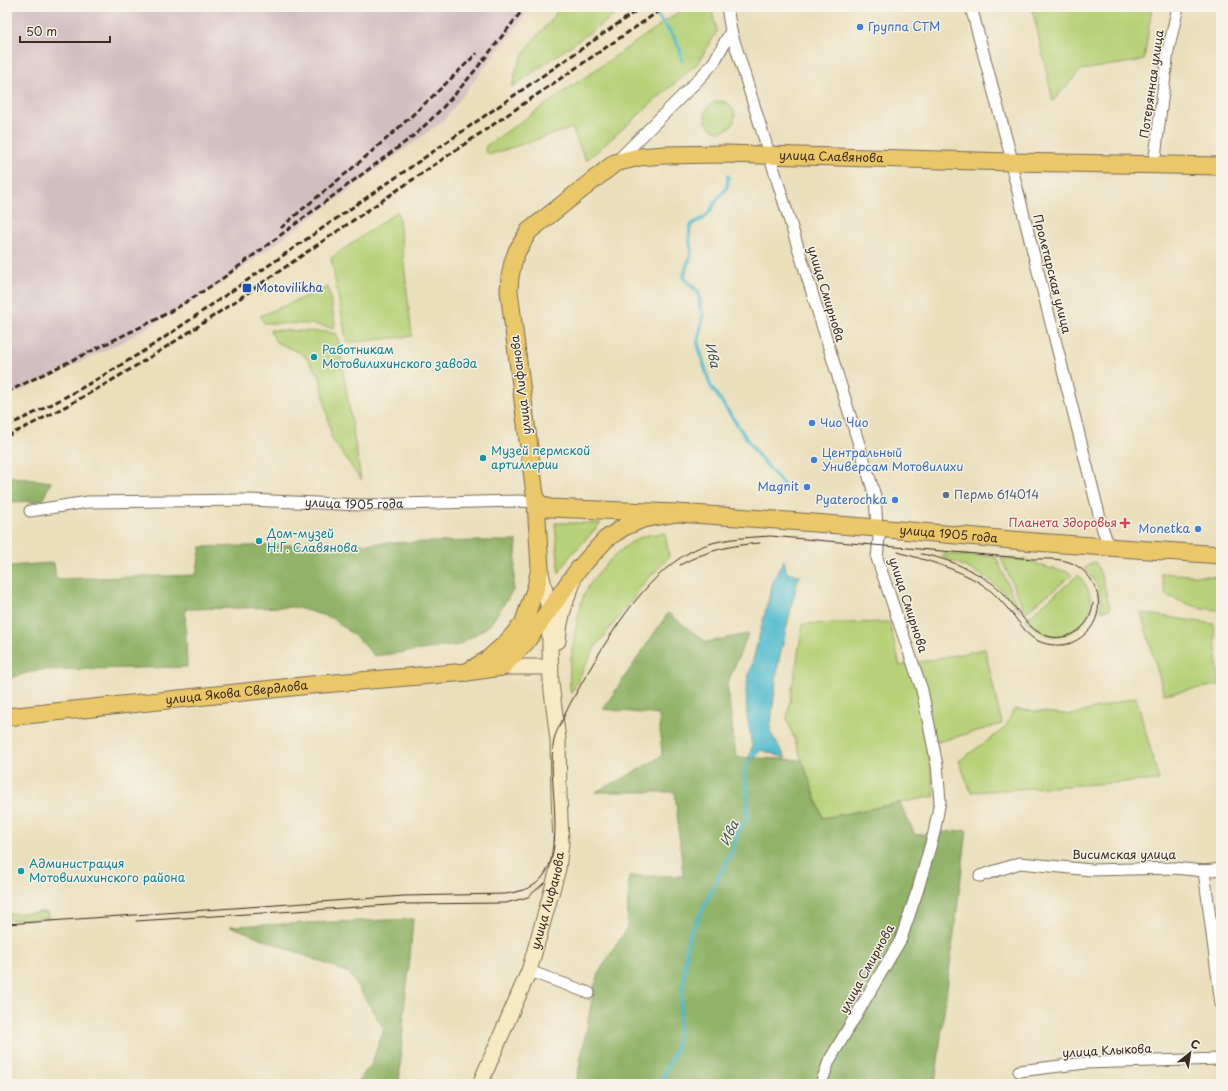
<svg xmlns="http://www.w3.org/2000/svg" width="1228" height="1091" viewBox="0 0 1228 1091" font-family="'Playpen Sans',sans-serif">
<rect width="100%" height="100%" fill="#f7f3e8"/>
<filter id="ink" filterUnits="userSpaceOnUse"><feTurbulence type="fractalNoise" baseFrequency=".025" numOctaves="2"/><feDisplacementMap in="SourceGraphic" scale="8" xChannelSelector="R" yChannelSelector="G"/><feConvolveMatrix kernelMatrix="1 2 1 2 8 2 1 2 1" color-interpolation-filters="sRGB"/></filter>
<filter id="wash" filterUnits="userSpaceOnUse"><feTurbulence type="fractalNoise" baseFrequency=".012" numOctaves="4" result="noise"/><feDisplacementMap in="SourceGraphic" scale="16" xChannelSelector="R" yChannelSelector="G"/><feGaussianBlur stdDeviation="0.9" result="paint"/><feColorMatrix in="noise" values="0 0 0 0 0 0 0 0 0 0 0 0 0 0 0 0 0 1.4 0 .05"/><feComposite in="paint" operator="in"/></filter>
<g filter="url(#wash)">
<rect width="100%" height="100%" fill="#eadfbb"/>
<polygon fill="#d2bec1" points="7,7 532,7 443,121 226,280 187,305 120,343 7,397"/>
<g fill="#b6d177" stroke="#787e4a">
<polygon points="560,7 626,7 512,87 516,71 522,56 533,40 549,23"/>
<polygon points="686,7 711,7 717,31 699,62 586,161 572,128 489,155 485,151 486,146"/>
<polygon points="1032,7 1152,7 1144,60 1081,70 1053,101"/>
<circle cx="720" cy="116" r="15"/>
<polygon points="398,211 412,336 347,343 331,258"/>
<polygon points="328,287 335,323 334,328 311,324 264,323 260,316"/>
<polygon points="270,330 328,332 337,334 338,339 361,480 332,439 320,377 308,360 301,353 276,342"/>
<polygon points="555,523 601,523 570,556 559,573"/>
<path d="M665,533L669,557L644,583L630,603L595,647L571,694C568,680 570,666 572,651C575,634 577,615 583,598C590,577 621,546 641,537C648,534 658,534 665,533Z"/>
<path d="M943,554L996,557L1020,612C1014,605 1010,598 1004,592C986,575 963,566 941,556Z"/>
<polygon points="1001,558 1026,560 1049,568 1069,572 1072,575 1026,612 1025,612"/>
<path d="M1093,562L1096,563C1103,577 1106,594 1110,609L1100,611C1104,596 1096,579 1084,569Z"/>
<path d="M1161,573L1221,577V610C1200,610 1185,603 1166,595L1164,589Z"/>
<path d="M1078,575C1096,593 1096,619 1072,631C1065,635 1058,638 1051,636C1040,633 1033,627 1026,619Z"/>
<polygon points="1141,613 1214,624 1219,685 1164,694"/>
<polygon points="889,622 900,666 985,649 1002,724 927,745 935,796 823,818 787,719 803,624"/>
<polygon points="1136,697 1159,780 971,792 959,761 1005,728 1014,709 1073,715"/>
<polygon points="47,912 48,918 7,920 7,914"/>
</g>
<g fill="#90b368" stroke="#666e43">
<polygon points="7,476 51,482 42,501 7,502"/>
<polygon points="479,541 517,541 513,590 490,625 459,645 374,656 361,641 332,618 295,607 185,609 187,667 38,670 7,679 7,566 54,563 56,579 196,575 201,547"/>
<polygon points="668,613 706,642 748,634 727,684 736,757 802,760 823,818 900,803 915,835 967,830 935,1084 576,1084 595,984 601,969 627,928 629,876 683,876 675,792 595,792 620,780 662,756 659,715 603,709"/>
<polygon points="413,919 409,969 405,1000 399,1084 355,1084 371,1065 384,1029 349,973 230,926"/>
</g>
<polygon fill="#50bbcc" stroke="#467275" points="784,560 787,573 799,575 778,664 770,732 786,758 761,750 747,765 752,746 747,715 746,687 774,578"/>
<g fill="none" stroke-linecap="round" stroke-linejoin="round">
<g stroke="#50bbcc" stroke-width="3.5">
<polyline points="650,7 674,37 680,49 682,61"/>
<path d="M728,176C729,193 721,191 715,203C712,208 709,214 704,218C699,221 694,221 691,226C687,234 691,242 691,251C691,260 684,268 684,278L699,293L700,307L703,315L698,344L710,385L758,455L786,488"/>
<polyline points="660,1084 676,1048 688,938 732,851 737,834 747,819 748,791 744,775 749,761"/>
</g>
</g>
</g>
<g filter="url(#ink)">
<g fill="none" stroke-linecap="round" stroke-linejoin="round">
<g stroke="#786955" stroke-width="13">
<g id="street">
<polyline points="727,7 731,31 875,496 877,528 879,538 877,558 922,690 937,765 940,801 934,833 918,889 901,939 829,1061 821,1084"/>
<polyline points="971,7 1010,153 1013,172 1103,530 1109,547"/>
<polyline points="617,161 698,80 714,62 731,31"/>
<polyline points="1154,165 1168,51 1178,7"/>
<path id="s1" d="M30,511L88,502L247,500L361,505L519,501L536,502"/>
<polyline points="1204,871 1221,1004"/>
<polyline points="980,876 1020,863 1091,870 1174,868 1204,871 1221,869"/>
<polyline points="529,971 589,993"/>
<polyline points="1019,1071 1085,1063 1221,1059"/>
</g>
</g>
<g stroke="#786955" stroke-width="17">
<g id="secondary">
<path d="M558,641C559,620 565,601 573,583"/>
<polyline points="502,667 551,667"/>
<path id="s2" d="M480,1084L529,971L558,869L561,843L559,794L558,740L551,683L549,609L540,568"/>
</g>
</g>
<g stroke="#786955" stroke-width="19">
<g id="primary">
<path id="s3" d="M536,502L549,508L677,513L737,517L877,528L1035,542L1221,555"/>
<path id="s4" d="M467,672L487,660L506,643L523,624L536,587L540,568L536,502L509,291L510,277L513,262L517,251L529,231L615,163L639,157L665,155L726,154L1011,162L1221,166"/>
<path id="s5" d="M7,717L311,685L467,672L502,667L526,642L577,571L606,539L624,527L643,519L677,513"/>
</g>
</g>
<use href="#street" stroke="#fff" stroke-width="11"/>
<use href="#secondary" stroke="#f7e9c3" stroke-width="15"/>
<use href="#primary" stroke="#eac769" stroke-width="17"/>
<g stroke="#3b2a1e" stroke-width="1">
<path d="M921,554C946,557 989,576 1005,595C1016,607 1025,625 1040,633C1063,646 1092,629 1093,603"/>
<path d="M680,565C705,551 731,545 760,543"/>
<polyline points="136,921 406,904 506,903 528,897 544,883"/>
<path d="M7,924L404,896L505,894C518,892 532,889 541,879C568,850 546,778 554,740C555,734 558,729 561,723C566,711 572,700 579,688C605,642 643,577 690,552C715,538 743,538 770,536L1033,559C1045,559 1057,558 1069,562C1096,572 1108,606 1090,629C1084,636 1077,641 1068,644C1054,647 1038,644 1028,634C1023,628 1018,621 1013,615C1003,603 993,591 980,583C956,568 925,560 898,552"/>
</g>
<g stroke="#3b2a1e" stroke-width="3" stroke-dasharray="6 3" stroke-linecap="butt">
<path d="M281,228C303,208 326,190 349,171C393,134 436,94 477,53"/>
<path d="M7,392L155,320L178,307L219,281L412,137C456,99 489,52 525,7"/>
<path d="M7,426C60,402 109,373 158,342L642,7"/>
<path d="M7,436C120,383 220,312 323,241C437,163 551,85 665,7"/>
</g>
</g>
</g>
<g fill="#3f7fe0" stroke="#f7f3e8" stroke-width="1.5">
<circle cx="860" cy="27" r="4"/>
<circle cx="812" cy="423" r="4"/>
<circle cx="814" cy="460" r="4"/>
<circle cx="807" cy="487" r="4"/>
<circle cx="895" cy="500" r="4"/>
<circle cx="1198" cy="529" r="4"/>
</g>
<rect fill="#1a4fb4" stroke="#f7f3e8" stroke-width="1.5" x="242" y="283" width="10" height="10" rx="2"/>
<g fill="#0f9aa8" stroke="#f7f3e8" stroke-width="1.5">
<circle cx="314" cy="357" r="4"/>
<circle cx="483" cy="458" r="4"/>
<circle cx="259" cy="541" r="4"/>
<circle cx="21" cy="871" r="4"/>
</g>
<circle fill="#5c6f8a" stroke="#f7f3e8" stroke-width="1.5" cx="946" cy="495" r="4"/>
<path fill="#e0444e" stroke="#f7f3e8" stroke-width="1.5" d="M1123 517h4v4h4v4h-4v4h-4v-4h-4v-4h4z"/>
<g text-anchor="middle" stroke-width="3" stroke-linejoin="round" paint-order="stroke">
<g font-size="12" fill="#366cbe" stroke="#f7f3e8" text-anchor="start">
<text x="868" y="31">Группа СТМ</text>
<text x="820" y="427">Чио Чио</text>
<text x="822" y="457">Центральный<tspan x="822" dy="14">Универсам Мотовилихи</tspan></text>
<text x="799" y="491" text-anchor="end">Magnit</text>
<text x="887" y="504" text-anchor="end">Pyaterochka</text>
<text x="1190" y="533" text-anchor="end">Monetka</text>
</g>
<g font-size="12" fill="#3b2a1e" stroke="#f7f3e8">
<text transform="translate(1152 84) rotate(-82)" y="4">Потерянная улица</text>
<text dy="4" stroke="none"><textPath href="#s4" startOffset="803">улица Славянова</textPath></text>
<text transform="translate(1052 274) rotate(76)" y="4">Пролетарская улица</text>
<text transform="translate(826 294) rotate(73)" y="4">улица Смирнова</text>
<text transform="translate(521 385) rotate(-97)" y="4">улица Лифанова</text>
<text dy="4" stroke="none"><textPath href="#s1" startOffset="325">улица 1905 года</textPath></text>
<text dy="4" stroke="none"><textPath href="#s3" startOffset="415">улица 1905 года</textPath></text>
<text transform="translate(908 605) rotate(72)" y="4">улица Смирнова</text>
<text dy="4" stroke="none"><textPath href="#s5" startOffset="231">улица Якова Свердлова</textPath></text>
<text x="1124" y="859">Висимская улица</text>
<text dy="4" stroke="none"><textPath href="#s2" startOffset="196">улица Лифанова</textPath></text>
<text transform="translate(867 969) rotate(-61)" y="4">улица Смирнова</text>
<text transform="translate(1107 1051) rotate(-3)" y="4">улица Клыкова</text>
</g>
<g font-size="12" fill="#164399" stroke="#f7f3e8" text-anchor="start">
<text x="256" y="292">Motovilikha</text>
</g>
<g font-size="12" fill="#0d838f" stroke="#f7f3e8" text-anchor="start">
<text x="322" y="354">Работникам<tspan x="322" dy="14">Мотовилихинского завода</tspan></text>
<text x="491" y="455">Музей пермской<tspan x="491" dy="14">артиллерии</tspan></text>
<text x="267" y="538">Дом-музей<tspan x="267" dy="14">Н.Г. Славянова</tspan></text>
<text x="29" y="868">Администрация<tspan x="29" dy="14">Мотовилихинского района</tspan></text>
</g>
<g font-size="12" fill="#4e5e75" stroke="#f7f3e8" text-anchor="start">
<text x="954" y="499">Пермь 614014</text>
</g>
<g font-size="12" fill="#be3a42" stroke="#f7f3e8" text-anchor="end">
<text x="1117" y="527">Планета Здоровья</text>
</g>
<g font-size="13" font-style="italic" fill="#415652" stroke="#f7f3e8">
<text transform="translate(713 355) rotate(77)" y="5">Ива</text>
<text transform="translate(729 833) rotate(-65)" y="5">Ива</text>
</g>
</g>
<rect width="1228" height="1091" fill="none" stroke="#f7f3e8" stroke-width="24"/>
<g transform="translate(1190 1053) rotate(30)" stroke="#f7f3e8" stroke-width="3" paint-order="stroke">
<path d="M0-3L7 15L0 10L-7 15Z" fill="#3b2a1e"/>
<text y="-6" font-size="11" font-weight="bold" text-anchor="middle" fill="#3b2a1e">С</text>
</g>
<path d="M20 36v6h90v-6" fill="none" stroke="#3b2a1e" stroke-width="2"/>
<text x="26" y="36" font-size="12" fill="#3b2a1e" stroke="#f7f3e8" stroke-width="3" paint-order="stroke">50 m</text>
</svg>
